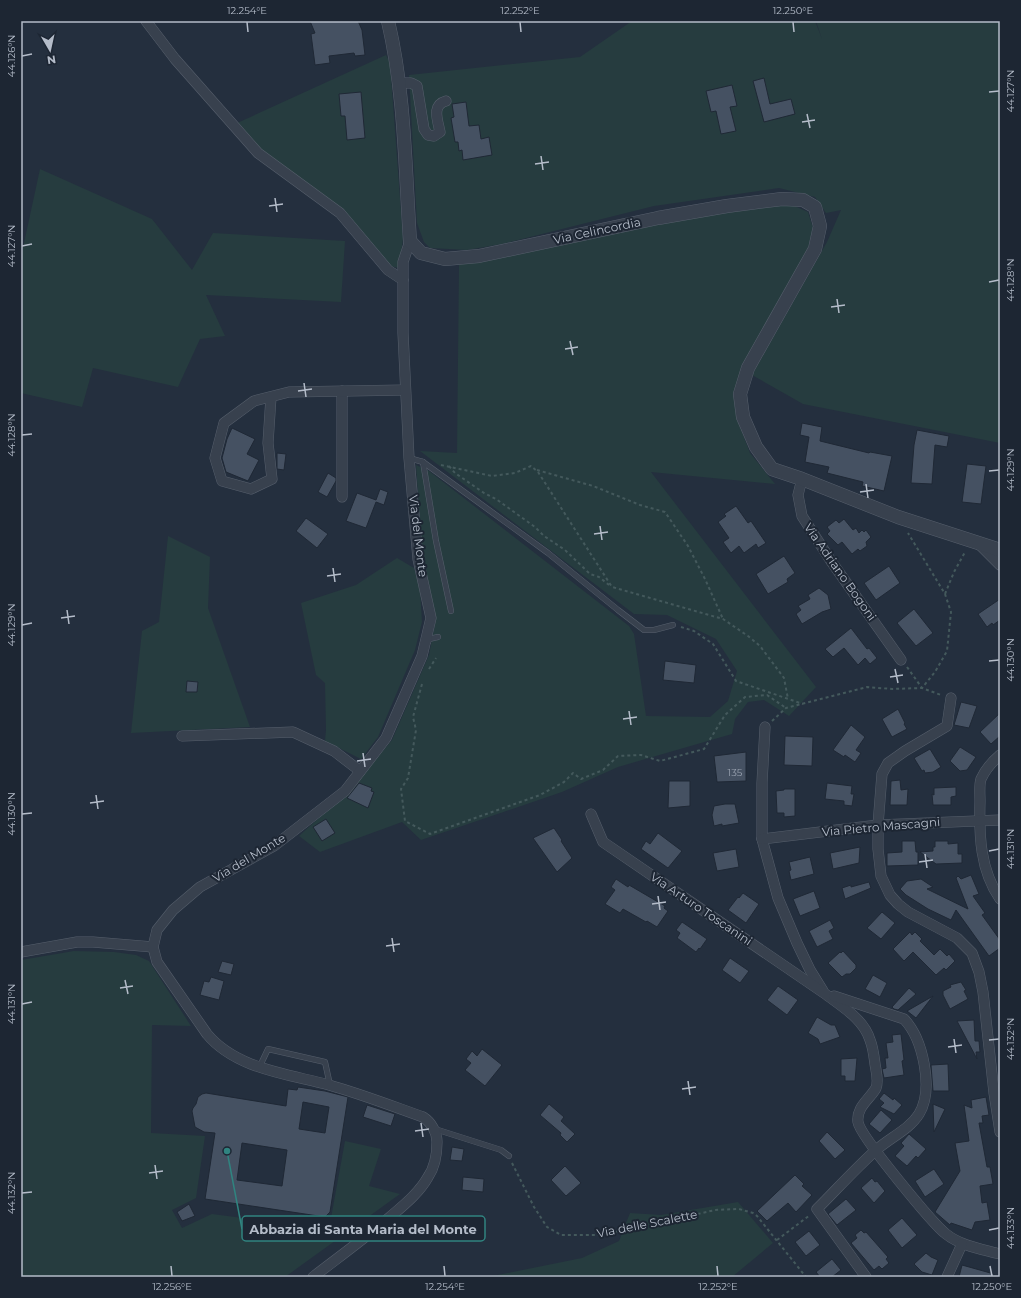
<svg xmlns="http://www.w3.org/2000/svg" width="1021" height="1298" viewBox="0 0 1021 1298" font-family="Montserrat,sans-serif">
<rect width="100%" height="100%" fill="#242f3e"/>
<g fill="#263c3f">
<polygon points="632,21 815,21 822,39 816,21 1000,21 1000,443 803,404 752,375 827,242 841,210 826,213 815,197 779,188 654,206 502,244 467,250 430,248 424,242 417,223 409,75 580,57"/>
<polygon points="386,55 390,63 403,239 399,268 389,266 361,233 260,150 235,124"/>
<polygon points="40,169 152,219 192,270 213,233 345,241 341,302 206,295 225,336 200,339 178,387 93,368 82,407 21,393 21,257"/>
<polygon points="790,204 808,212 813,228 808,250 741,374 739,424 750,453 775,484 651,472 816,687 789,716 764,700 748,702 735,719 732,734 618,767 562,792 421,840 402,822 320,852 299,836 333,805 363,775 392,740 429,655 436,619 422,552 416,465 429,471 629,626 634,634 646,716 710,717 728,701 737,671 716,639 667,615 634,614 420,451 457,453 459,264 656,223 732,210"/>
<polygon points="168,536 210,557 208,608 250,727 131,733 142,631 159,622"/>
<polygon points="397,558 414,568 420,588 422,622 415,650 378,737 361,759 325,741 326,730 325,683 316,675 301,603 356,585"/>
<polygon points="74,951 114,952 136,955 149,961 191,1026 152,1025 151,1133 205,1136 196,1198 172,1210 182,1228 212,1214 329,1229 345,1141 381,1149 369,1186 400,1194 285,1277 21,1277 21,960"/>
<polygon points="738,1202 773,1243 732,1277 488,1277 582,1258 619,1241 630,1213 661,1215"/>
</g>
<g fill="#455162" stroke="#1f2835" fill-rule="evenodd">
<polygon points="310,21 358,21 362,30 365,55 355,56 354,53 329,56 330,63 315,65 311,34 315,33"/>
<polygon points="764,78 770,104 791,99 795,114 764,122 753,81"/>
<polygon points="732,85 737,106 730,107 736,131 721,134 716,111 711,112 706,91"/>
<polygon points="361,92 365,138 347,140 345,116 341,116 339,94"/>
<polygon points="466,102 469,126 479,125 481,139 489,137 492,155 463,160 462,150 459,151 458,142 455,142 451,118 454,117 452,104"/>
<polygon points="802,423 822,427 820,441 869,453 870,452 892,456 884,491 862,486 863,482 827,473 829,467 805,462 809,437 800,435"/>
<polygon points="232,428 255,439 247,454 259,460 248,481 226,472 222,458 227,439"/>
<polygon points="917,430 949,436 947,447 935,445 932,484 911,483 914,445"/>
<polygon points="277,453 286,454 284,470 277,469"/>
<polygon points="967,464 986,466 981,504 962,502"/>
<polygon points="328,473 336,478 336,481 327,497 318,492"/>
<polygon points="380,489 388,492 384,505 376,502 366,528 346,521 357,493 376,500"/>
<polygon points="736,506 748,523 751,521 766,543 758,548 756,544 744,553 739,546 731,553 723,542 729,538 718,522 726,516 724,514"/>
<polygon points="306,518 328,534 317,548 296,531"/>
<polygon points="844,519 853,530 856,528 859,533 862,530 864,532 866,530 871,537 866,542 867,546 860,551 858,549 852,554 842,542 838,545 827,534 830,531 827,527 836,520 839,523"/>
<polygon points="784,556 795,573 787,579 788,582 768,594 756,574"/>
<polygon points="889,566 900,583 876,600 864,583"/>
<polygon points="819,588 828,595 831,609 822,612 802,624 796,614 801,610 798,606 810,599 808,595"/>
<polygon points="1000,599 1000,620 993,625 992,623 987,627 978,614"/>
<polygon points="914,609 933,633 916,646 897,623"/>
<polygon points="851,628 867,649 869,648 877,658 870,664 865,658 858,665 844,648 833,657 825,649"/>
<polygon points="665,661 696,665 694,683 663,680"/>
<polygon points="187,681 198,682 197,692 186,692"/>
<polygon points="961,702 977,706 969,728 954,725"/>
<polygon points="898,709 905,723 904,724 907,729 892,737 882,719"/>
<polygon points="1000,713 1000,736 991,744 980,732"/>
<polygon points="851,725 865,737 856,750 861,753 855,762 845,755 844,757 833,750"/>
<polygon points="785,736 813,737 812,766 784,765"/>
<polygon points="960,747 976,757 967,770 960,771 950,761"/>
<polygon points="930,749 941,767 933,772 925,773 924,770 922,771 914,758"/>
<polygon points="746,752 746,781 717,782 714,756"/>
<polygon points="900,780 901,790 908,789 907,805 890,805 891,781"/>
<polygon points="669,781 690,781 690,806 668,808"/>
<polygon points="359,783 372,788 371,791 374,792 368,808 347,798"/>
<polygon points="827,783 852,786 851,794 854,794 852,806 844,805 844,801 825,799"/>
<polygon points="956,787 956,796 951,797 951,805 933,805 932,794 934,795 934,788"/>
<polygon points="784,789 795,789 795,816 784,817 784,813 777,813 776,791 784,790"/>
<polygon points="725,804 735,804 739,823 722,826 722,824 714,826 712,815 714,806"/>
<polygon points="326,819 335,833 322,841 313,827"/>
<polygon points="554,828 562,840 561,841 572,858 557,872 533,838"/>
<polygon points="658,833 682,851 668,868 641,849 646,841 650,844"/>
<polygon points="902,841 915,841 916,852 918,852 918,865 887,866 887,853 902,852"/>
<polygon points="935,841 948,841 948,844 958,843 958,854 962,854 962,863 936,864 920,852 933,851 933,847 935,847"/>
<polygon points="860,847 859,863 833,869 830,853"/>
<polygon points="736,849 739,867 717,871 713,853"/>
<polygon points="810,857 814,874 791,880 789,871 791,870 789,862"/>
<polygon points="971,875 979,894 973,896 985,913 982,915 1000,940 1000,948 989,956 956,910 951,920 928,909 906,895 900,889 907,881 921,879 933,887 927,889 968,909 956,878 958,876 961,879"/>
<polygon points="616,879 628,887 629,885 665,906 664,908 668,911 657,927 647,921 646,922 623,909 620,913 605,904 615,890 611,887"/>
<polygon points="869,882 871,888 845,899 842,888 851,885 851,887"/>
<polygon points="814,891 820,908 800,916 793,899"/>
<polygon points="743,893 759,904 746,923 728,910 738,897 739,898"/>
<polygon points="882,912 895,923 881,939 867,928"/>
<polygon points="830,920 834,928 829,931 833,939 817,947 809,931"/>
<polygon points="682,922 707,939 700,949 699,948 696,952 677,938 680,933 676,930"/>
<polygon points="910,932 912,935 915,932 922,939 920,941 934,955 940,949 947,956 949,954 955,961 946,970 944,968 936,975 913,952 904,961 893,949"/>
<polygon points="843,951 856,965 856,968 850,974 846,974 842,977 828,963 840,952 841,953"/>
<polygon points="730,958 749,971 740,983 722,970"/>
<polygon points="222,961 234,964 231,975 218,972"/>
<polygon points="873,975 887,983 880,997 865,989"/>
<polygon points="211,977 224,981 219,1000 200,995 204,981 209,982"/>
<polygon points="961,982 966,990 964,991 968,999 950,1009 943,995 943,991 951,987 950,985"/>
<polygon points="778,986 798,1000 787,1015 767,1000"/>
<polygon points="909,988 916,994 898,1010 894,1009 892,1007"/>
<polygon points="933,996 916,1018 907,1011"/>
<polygon points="817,1017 831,1025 835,1025 840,1037 820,1044 818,1039 808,1033"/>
<polygon points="974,1020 975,1041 979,1041 980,1052 976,1052 977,1059 957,1021"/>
<polygon points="901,1034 904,1060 902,1061 904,1075 884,1078 882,1069 886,1068 885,1058 888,1058 886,1043 893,1042 892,1035"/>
<polygon points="482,1049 502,1065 485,1086 465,1070 471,1063 466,1059 472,1051 477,1056"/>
<polygon points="857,1058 855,1081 845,1081 845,1076 841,1076 841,1059"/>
<polygon points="948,1064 949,1091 933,1091 931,1065"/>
<path d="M298,1087L325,1091L348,1097L330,1212L325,1217L205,1199L215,1133L204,1132L195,1127L192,1111L193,1108L196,1104L198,1097L202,1094L206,1093L286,1106L288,1089L297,1090ZM303,1102L329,1107L325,1133L299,1129ZM242,1143L287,1150L282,1186L237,1180Z"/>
<polygon points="884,1093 893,1100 894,1098 902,1105 894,1114 880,1107 884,1103 879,1099"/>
<polygon points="986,1097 989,1115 982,1116 983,1123 979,1123 987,1167 990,1167 993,1184 980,1186 982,1203 987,1202 990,1220 975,1222 972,1230 951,1223 950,1225 935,1212 960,1171 955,1143 969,1141 964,1105 972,1108 971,1100"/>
<polygon points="549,1104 564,1117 561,1121 575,1134 567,1142 560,1135 561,1133 540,1115"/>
<polygon points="933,1104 945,1109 934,1132"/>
<polygon points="367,1105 395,1114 391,1126 363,1117"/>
<polygon points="881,1110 892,1120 880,1133 869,1124"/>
<polygon points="827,1132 845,1150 835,1159 819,1141"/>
<polygon points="909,1134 926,1149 918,1158 916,1156 907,1166 895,1156 904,1146 901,1143"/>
<polygon points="452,1147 464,1149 462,1161 450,1160"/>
<polygon points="565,1166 581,1183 566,1196 551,1180"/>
<polygon points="934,1169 944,1184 925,1197 915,1181"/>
<polygon points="795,1175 804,1184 802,1186 812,1195 796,1212 788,1203 767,1221 757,1211"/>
<polygon points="463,1177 484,1179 483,1192 462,1190"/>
<polygon points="872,1178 875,1182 877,1181 885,1191 874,1203 861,1188"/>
<polygon points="846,1199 856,1210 837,1225 828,1214"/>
<polygon points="189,1204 195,1216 182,1221 177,1212"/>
<polygon points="902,1218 917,1235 902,1248 888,1230"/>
<polygon points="861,1230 864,1233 866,1232 888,1257 886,1259 889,1263 882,1269 879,1266 874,1270 851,1243 857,1238 855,1235"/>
<polygon points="809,1231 820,1245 806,1256 795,1242"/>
<polygon points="926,1253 931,1257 938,1260 932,1275 922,1272 914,1264"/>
<polygon points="832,1259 841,1270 832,1277 820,1277 816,1272"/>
<polygon points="962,1265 994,1274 993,1277 959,1277"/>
</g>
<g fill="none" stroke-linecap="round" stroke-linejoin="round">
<g stroke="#565f6c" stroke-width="6">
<g id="service">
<polyline points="409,458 423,462 436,541 451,611"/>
<polyline points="423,462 548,553 618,610 644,630 654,630 673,625"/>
<polyline points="428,642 429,639 438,637"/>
<polyline points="259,1068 268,1049 325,1062 330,1085"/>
<polyline points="435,1129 501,1150 509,1156"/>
</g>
</g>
<g stroke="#565f6c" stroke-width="11">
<g id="minor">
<polyline points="146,21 175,59 258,153 340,213 388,270 403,280"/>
<path d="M399,83H411L417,86L424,129L428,135L434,136L440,132C438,121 431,105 446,101"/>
<polyline points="342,391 342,497"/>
<polyline points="271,397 268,443 272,479 251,489 222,481 215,458 224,423 254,401 289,392 405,390"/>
<polyline points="802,479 798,495 802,516 831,561 901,660"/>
<polyline points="979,544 1000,565"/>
<polyline points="951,698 947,726 905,751 888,763 882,774 878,825 878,849 881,876 890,895 898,904 908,912 957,938 972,953 979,972 983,992 994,1093 1000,1132"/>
<polyline points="765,727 762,783 762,839 778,898 797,943 810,970 823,991"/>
<polyline points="182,736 293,732 334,751 360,771"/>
<path d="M1000,755C993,761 985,770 981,779C979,785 980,794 980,801C979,835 980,870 1000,899"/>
<path d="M591,814L603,842L824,993C841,1006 864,1019 870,1040C873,1047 874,1056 875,1064C876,1071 879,1081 876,1088C870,1099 856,1107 858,1122C860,1136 933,1224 946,1234C961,1246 982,1249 1000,1254"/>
<polyline points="762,839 878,825 1000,820"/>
<polyline points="21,952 77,942 93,942 153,947"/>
<path d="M834,996L904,1019C923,1039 934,1089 919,1114C909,1130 889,1138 875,1151C855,1169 836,1190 817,1209L866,1277"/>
<path d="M313,1277C339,1257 365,1238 390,1217C404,1205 419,1193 428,1177C435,1167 437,1154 437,1142C437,1132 431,1122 423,1117C392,1106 361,1094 329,1085C288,1074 236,1069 207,1034L157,962L153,947L157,930L173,910L200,887L274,846L345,791L386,738L422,656L431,618L418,559L409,458L403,333V262L410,241"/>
<polyline points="947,1277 962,1244"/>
</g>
</g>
<g stroke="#565f6c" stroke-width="14">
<path id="tertiary" d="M388,21C405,93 405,167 410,241L421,253L445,259L479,256L658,218L727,206L782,199L803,200L815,207L820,226L815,249L748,368L740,394L743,417L756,447L772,469L802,479L898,517L1000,550"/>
</g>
<g stroke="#44595c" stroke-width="2" stroke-dasharray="3 3" stroke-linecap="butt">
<polyline points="441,465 492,476 515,473 531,466 538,472 612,587 723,619 748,636 760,646 784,678 788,699"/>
<polyline points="449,466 455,473 484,493 496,499 535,527 544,536 565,550 590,574 599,577 609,585"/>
<polyline points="537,470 593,486 640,505 665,512 688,546 705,579 723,619"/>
<polyline points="945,594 954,572 965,552"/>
<polyline points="681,627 694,631 713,644 736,681 803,704"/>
<polyline points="907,667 922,688 941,695"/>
<polyline points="429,669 436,658"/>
<polyline points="422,684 413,717 416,730 408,778 401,789 405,821 430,834 540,795 564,782 573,773 581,779 603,770 618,756 641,755 660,761 704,749 725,715 745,697 767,695 786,708"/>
<polyline points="772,721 786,708 867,687 892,689 922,688 935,672 947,651 951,612 945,594 908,533"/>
<polyline points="512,1163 534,1207 547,1227 561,1235 599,1235 651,1225 715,1210 739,1209 753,1213 757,1216 806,1277"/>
<polyline points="777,1240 810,1215"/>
</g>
<use href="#service" stroke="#38414e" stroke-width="5"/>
<use href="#minor" stroke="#38414e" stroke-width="10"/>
<use href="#tertiary" stroke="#38414e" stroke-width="13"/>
</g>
<path fill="none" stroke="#b4bcc9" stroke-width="1.5" d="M247,22L248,32M520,22L521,32M793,22L794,32M22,56L32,54M989,92L999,91M807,114L810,128M802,122L815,120M541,156L543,170M535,164L549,162M275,198L277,212M269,206L283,204M22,246L32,244M989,282L999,280M837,299L839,313M831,307L845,305M570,341L573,355M565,349L578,347M304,383L306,397M298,391L312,389M22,435L32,434M989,471L999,470M866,484L868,498M860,492L874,490M600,526L602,540M594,534L608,532M333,568L335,582M327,576L341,574M67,610L69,624M61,618L75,616M22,625L32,623M989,661L999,660M895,669L898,683M890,677L903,675M629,711L631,725M623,719L637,717M363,753L365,767M357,761L371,759M96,795L98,809M90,803L104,801M22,814L32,813M989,851L999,849M925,854L927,868M919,862L933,860M658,896L660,910M652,904L666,902M392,938L394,952M386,946L400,944M125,980L128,994M120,988L133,986M22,1004L32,1002M954,1039L956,1053M989,1040L999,1039M948,1047L962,1045M688,1081L690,1095M682,1089L696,1087M421,1123L423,1137M415,1131L429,1129M155,1165L157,1179M149,1173L163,1171M22,1193L32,1192M989,1230L999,1228M171,1266L172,1276M444,1266L445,1276M717,1266L718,1276M990,1266L992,1276"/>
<g text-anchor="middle" stroke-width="4" stroke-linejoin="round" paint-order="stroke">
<g font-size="10" fill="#98a1af">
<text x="735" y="776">135</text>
</g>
<g font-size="12" fill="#b4bcc9" stroke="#1d2633">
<text transform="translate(597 231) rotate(-12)" y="4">Via Celincordia</text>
<text transform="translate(418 536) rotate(83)" y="4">Via del Monte</text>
<text transform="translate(840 572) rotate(55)" y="4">Via Adriano Bogoni</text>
<text transform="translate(881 827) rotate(-5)" y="4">Via Pietro Mascagni</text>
<text transform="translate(249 858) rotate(-31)" y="4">Via del Monte</text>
<text transform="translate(701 909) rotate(34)" y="4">Via Arturo Toscanini</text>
<text transform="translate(647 1224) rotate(-11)" y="4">Via delle Scalette</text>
</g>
</g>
<path fill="none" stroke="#308480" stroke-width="1.5" d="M227 1151L242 1229"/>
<circle fill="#308480" stroke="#1d2633" stroke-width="1.5" cx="227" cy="1151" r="4"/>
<rect fill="#1d2633" stroke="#308480" stroke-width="1.5" x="242" y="1216" width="243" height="25" rx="4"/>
<g font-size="13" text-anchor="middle" font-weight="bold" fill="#b4bcc9">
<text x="363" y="1234">Abbazia di Santa Maria del Monte</text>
</g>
<rect width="1021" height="1298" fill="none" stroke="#1d2633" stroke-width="44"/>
<g transform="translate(50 50) rotate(171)" stroke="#1d2633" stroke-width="3" paint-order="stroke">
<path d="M0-3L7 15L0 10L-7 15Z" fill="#b4bcc9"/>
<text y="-6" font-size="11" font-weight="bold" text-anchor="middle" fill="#b4bcc9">N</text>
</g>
<rect x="22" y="22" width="977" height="1254" fill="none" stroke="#b4bcc9" stroke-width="1.5"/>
<g font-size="10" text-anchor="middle" fill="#b4bcc9">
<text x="247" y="14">12.254°E</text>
<text x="520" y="14">12.252°E</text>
<text x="793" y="14">12.250°E</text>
<text transform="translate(11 56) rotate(-90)" y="4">44.126°N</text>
<text transform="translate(1010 91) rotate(-90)" y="4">44.127°N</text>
<text transform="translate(11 246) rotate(-90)" y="4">44.127°N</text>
<text transform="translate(1010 280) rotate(-90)" y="4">44.128°N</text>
<text transform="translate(11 435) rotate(-90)" y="4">44.128°N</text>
<text transform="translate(1010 470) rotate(-90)" y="4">44.129°N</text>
<text transform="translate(11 625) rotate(-90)" y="4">44.129°N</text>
<text transform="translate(1010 660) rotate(-90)" y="4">44.130°N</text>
<text transform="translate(11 814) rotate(-90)" y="4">44.130°N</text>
<text transform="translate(1010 849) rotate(-90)" y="4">44.131°N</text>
<text transform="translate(11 1004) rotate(-90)" y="4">44.131°N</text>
<text transform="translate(1010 1039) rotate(-90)" y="4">44.132°N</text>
<text transform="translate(11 1193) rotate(-90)" y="4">44.132°N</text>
<text transform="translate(1010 1228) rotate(-90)" y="4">44.133°N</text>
<text x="172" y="1290">12.256°E</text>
<text x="445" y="1290">12.254°E</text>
<text x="718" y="1290">12.252°E</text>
<text x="992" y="1290">12.250°E</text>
</g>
</svg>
